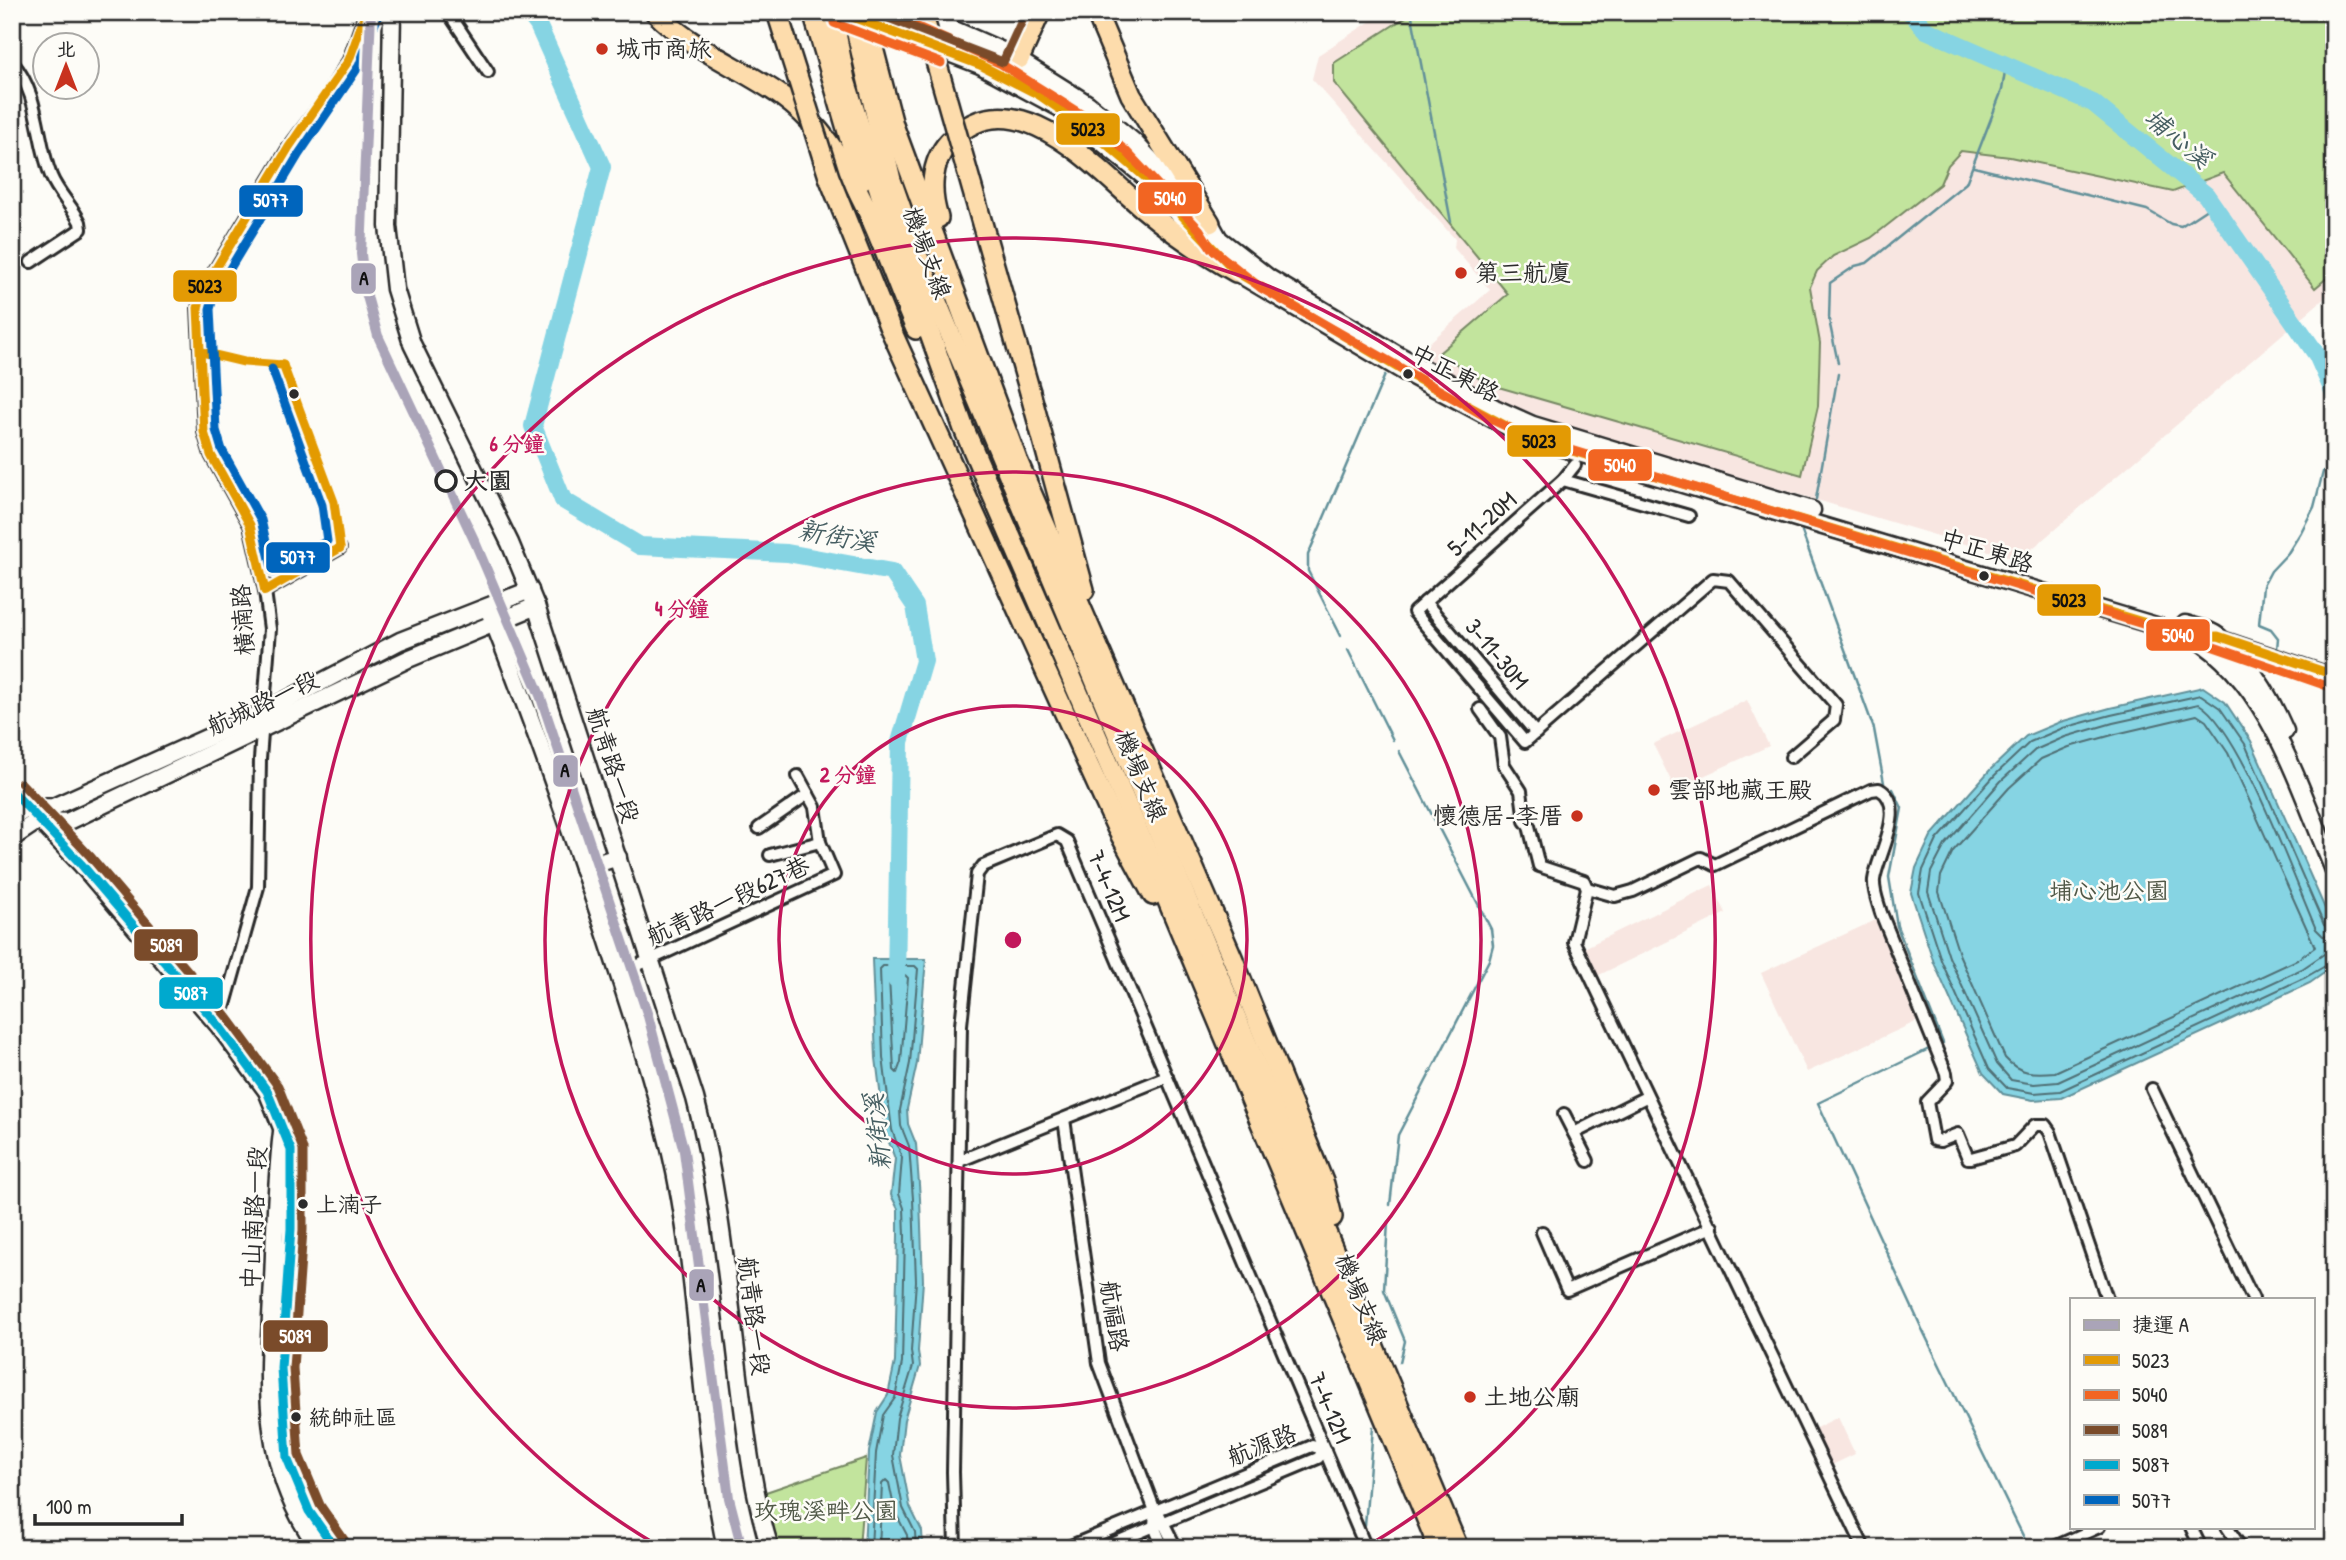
<svg xmlns="http://www.w3.org/2000/svg" width="2346" height="1560" viewBox="0 0 2346 1560" font-family="'Patrick Hand','LXGW WenKai TC',sans-serif">
<rect width="100%" height="100%" fill="#fdfcf7"/>
<filter id="ink" filterUnits="userSpaceOnUse"><feTurbulence type="fractalNoise" baseFrequency=".0143" numOctaves="2"/><feDisplacementMap in="SourceGraphic" scale="14" xChannelSelector="R" yChannelSelector="G"/><feConvolveMatrix kernelMatrix="1 2 1 2 8 2 1 2 1" color-interpolation-filters="sRGB"/></filter>
<g filter="url(#ink)">
<g fill="#f8e6e1">
<polygon points="1385,12 2334,12 2334,290 2019,560 1564,425 1495,399 1415,355 1490,290 1454,248 1455,239 1312,79 1318,55"/>
<polygon points="1747,700 1769,746 1675,789 1653,744"/>
<polygon points="1712,885 1726,913 1597,976 1584,948"/>
<polygon points="1880,918 1922,1019 1807,1072 1761,973"/>
<polygon points="1838,1417 1855,1454 1832,1465 1814,1429"/>
</g>
<g fill="#c2e49d" stroke="#768864" stroke-width="2">
<polygon points="1414,12 2334,12 2334,272 2315,288 2223,173 2173,192 2010,157 1961,151 1948,165 1940,184 1871,238 1833,256 1817,271 1810,287 1820,343 1818,406 1802,475 1488,384 1439,353 1508,294 1334,83 1334,63"/>
<polygon points="866,1458 859,1548 777,1548 763,1493"/>
</g>
<g fill="#86d4e3" stroke="#629099" stroke-width="2">
<polygon points="2203,687 2225,702 2251,741 2334,929 2334,966 2310,983 2061,1098 2033,1100 2003,1094 1983,1073 1934,963 1911,893 1916,868 1931,836 1990,770 2026,736 2060,722 2110,708"/>
<polygon points="872,959 926,959 917,1063 907,1109 908,1124 916,1144 920,1198 923,1281 918,1351 920,1366 904,1420 900,1455 910,1507 922,1531 923,1548 864,1548 869,1452 877,1412 888,1395 895,1362 898,1236 898,1209 891,1195 895,1159 885,1131 876,1058"/>
</g>
<g fill="none" stroke-linecap="round" stroke-linejoin="round">
<g stroke="#4f6f75" stroke-width="2">
<path d="M2197,715L2206,721L2228,753L2315,947L2297,960L2055,1072C2034,1074 2019,1074 2005,1058L1959,954L1939,892L1941,876L1953,851L2009,788L2041,759L2069,747L2116,734Z"/>
<polyline points="2334,930 2324,925 2245,744 2220,708 2201,695 2111,715 2063,728 2030,742 1995,775 1937,840 1923,870 1919,893 1941,960 1989,1069 2007,1088 2034,1093 2060,1091 2306,977 2334,961"/>
<path d="M2334,938L2323,936L2316,929C2294,879 2240,728 2199,704L2113,723L2065,737L2035,750L2001,781L1945,845L1931,872L1928,892L1949,957L1997,1064L2011,1080L2034,1084L2058,1082L2302,969L2324,954L2334,952"/>
<polygon points="892,975 905,975 908,978 901,1062 897,1073 894,1070 889,978"/>
<polyline points="871,1548 876,1453 883,1415 895,1398 902,1363 905,1236 904,1208 899,1194 902,1158 892,1130 883,1057 880,969 883,966 915,966 918,969 910,1063 900,1110 901,1126 909,1146 913,1199 916,1281 911,1351 913,1366 897,1418 893,1455 903,1508 915,1532 916,1548"/>
<polyline points="879,1548 882,1484 886,1480 889,1483 895,1512 907,1535 908,1548"/>
</g>
<g stroke="#629099" stroke-width="2.5">
<polyline points="1412,16 1451,222"/>
<polyline points="1974,167 2147,210 2171,224 2181,226 2213,205"/>
<polyline points="1838,363 1829,320 1830,283 1855,266 1867,263 1966,183 2002,90 2006,65"/>
<polyline points="1816,499 1838,374"/>
<polyline points="1802,532 1874,729 1884,783"/>
<polyline points="1341,636 1308,571 1308,555 1385,375"/>
<polyline points="2277,649 2278,638 2271,629 2259,624 2263,586 2271,571 2288,553 2301,532 2314,507 2323,472 2334,462"/>
<polyline points="1348,650 1393,740"/>
<polyline points="1893,789 1902,808 1889,877 1897,926 1943,1043"/>
<polyline points="1931,1048 1818,1103 1922,1329 2029,1548"/>
<polyline points="1390,1205 1398,1135 1489,960 1493,945 1491,929 1399,751"/>
<polyline points="1388,1222 1384,1290 1405,1341 1400,1362"/>
<polyline points="1365,1526 1373,1427"/>
</g>
<g stroke="#86d4e3" stroke-width="18">
<polyline points="528,12 538,25 602,167 533,426 563,500 640,546 787,553 892,572 915,606 924,661 900,742 896,980"/>
<polyline points="1910,12 1926,30 2093,103 2206,195 2317,355 2334,393"/>
</g>
<g stroke="#2b2b2b" stroke-width="16">
<g id="street">
<polyline points="448,12 488,72"/>
<path d="M12,62C40,95 36,138 51,176C58,193 72,206 80,222L81,229L31,262"/>
<polyline points="1575,465 1563,480 1414,612 1525,742 1713,579 1729,581 1836,705 1834,720 1791,757"/>
<polyline points="1563,480 1689,516"/>
<polyline points="265,591 340,548"/>
<polyline points="1425,602 1536,733"/>
<polyline points="2227,639 2334,675"/>
<polyline points="1480,709 1500,737 1504,765 1521,791 1525,821 1529,826 1539,866 1584,881 1587,888 1574,942 1864,1548"/>
<polyline points="759,828 808,794"/>
<polyline points="770,855 820,842"/>
<path d="M1587,888L1615,896L1633,891L1701,858L1715,865L1871,790L1879,789C1909,805 1877,856 1874,880C1873,891 1878,902 1881,913L1946,1073L1947,1081L1927,1102L1934,1140L1940,1141L1958,1134L1968,1158H1971L2015,1146L2035,1125H2045L2050,1132L2107,1299"/>
<polyline points="619,974 834,875 820,842 815,807 798,776"/>
<polyline points="219,1026 258,887 260,759 270,629 265,591 250,525 211,455 204,432 198,308 203,290 289,147 326,97 349,60 366,12"/>
<polyline points="2152,1089 2253,1299"/>
<polyline points="1564,1114 1588,1161"/>
<polyline points="1064,1119 1099,1363 1155,1511 1154,1526 1163,1548"/>
<polyline points="1574,1133 1646,1097"/>
<polyline points="959,1161 1167,1077"/>
<polyline points="1542,1232 1567,1290 1712,1227"/>
<polyline points="1160,1516 1176,1548"/>
<polyline points="2191,1527 2201,1548"/>
<polyline points="2227,1527 2241,1548"/>
<polyline points="955,1548 953,1472 961,1025 977,874 983,866 1057,835 1067,841 1366,1548"/>
<polyline points="1066,1548 1312,1446 1325,1450 1318,1458 1102,1548"/>
<polyline points="2052,1548 2099,1527"/>
</g>
</g>
<g stroke="#2b2b2b" stroke-width="21">
<g id="secondary">
<path d="M392,12L388,226L395,289L412,344L510,543L536,606L695,1098C720,1192 728,1289 740,1384C747,1440 753,1494 770,1548"/>
<polyline points="916,13 1007,53 1088,104 1134,142 1210,223 1219,239 1269,278 1400,356 1495,408 1533,425 1812,510"/>
<path d="M892,31L980,65L1060,108L1146,178L1206,244L1236,272L1408,374L1529,438L2193,637C2270,683 2300,791 2334,870"/>
<path d="M488,608C530,713 567,819 603,926C627,1000 652,1074 670,1149C701,1280 698,1417 726,1548"/>
<path d="M2185,624C2196,627 2212,630 2220,638C2250,662 2270,696 2285,731"/>
<polyline points="12,791 81,864 219,1026 267,1091 291,1150 291,1229 281,1368 287,1458 309,1511 335,1548"/>
<polyline points="12,818 28,808 53,807 264,712 400,641 530,590"/>
<polyline points="12,838 39,820 67,822 408,659 536,606"/>
<polyline points="583,868 618,857"/>
<path d="M282,1132C276,1181 275,1231 273,1281C268,1378 257,1465 319,1548"/>
</g>
</g>
<g stroke="#2b2b2b" stroke-width="24">
<g id="highway">
<path d="M655,12C692,50 741,67 783,97C856,150 882,250 916,329"/>
<polyline points="813,12 862,180"/>
<polyline points="832,12 845,80 886,211 964,429 1163,889 1439,1548"/>
<polyline points="852,12 891,180 918,257 1458,1548"/>
<polyline points="868,12 874,52 893,125 1017,460 1232,957 1324,1184 1332,1217"/>
<polyline points="1096,12 1131,95 1210,223"/>
<polyline points="1019,59 1040,12"/>
<path d="M938,218C930,193 930,163 949,142C1014,73 1095,168 1143,208C1173,233 1202,253 1236,272"/>
<polyline points="889,326 1117,828 1153,895"/>
<polyline points="1030,392 1084,590"/>
</g>
</g>
<use href="#street" stroke="#fdfcf7" stroke-width="10"/>
<use href="#secondary" stroke="#fdfcf7" stroke-width="16"/>
<use href="#highway" stroke="#fddcac" stroke-width="19"/>
<g stroke="#2b2b2b" stroke-width="21" stroke-linecap="butt">
<polyline id="secondary-bridge" points="838,12 892,31"/>
</g>
<g stroke="#2b2b2b" stroke-width="24" stroke-linecap="butt">
<g id="highway-bridge">
<polyline points="777,12 829,177 889,326"/>
<polyline points="922,12 1030,392"/>
</g>
</g>
<use href="#secondary-bridge" stroke="#fdfcf7" stroke-width="16"/>
<use href="#highway-bridge" stroke="#fddcac" stroke-width="19"/>
<g stroke="#fdfcf7" stroke-width="14">
<g id="bus-1">
<polyline points="839,12 980,65 1039,95 1091,131 1146,178 1236,272 1408,374 1529,438 2193,637 2218,636 2334,675"/>
<polyline points="202,352 244,362 283,365"/>
<polyline points="283,365 334,502 340,548"/>
<polyline points="265,591 250,525 211,455 204,432 198,308 203,290 289,147 349,60 366,12"/>
<polyline points="265,591 340,548"/>
</g>
</g>
<g stroke="#fdfcf7" stroke-width="14">
<g id="bus-2">
<polyline points="834,23 941,63"/>
<polyline points="909,23 1001,64 1081,114 1126,151 1200,230 1211,248 1261,288 1490,419 1529,437 2185,637 2330,687"/>
</g>
</g>
<g stroke="#fdfcf7" stroke-width="14">
<g id="bus-3">
<polyline points="873,12 1003,62 1026,12"/>
<polyline points="21,783 90,856 228,1018 278,1086 303,1149 303,1230 293,1368 299,1455 320,1505 345,1541"/>
</g>
</g>
<g stroke="#fdfcf7" stroke-width="14">
<polyline id="bus-4" points="12,791 81,864 219,1026 267,1091 291,1150 291,1229 281,1368 287,1458 309,1511 335,1548"/>
</g>
<g stroke="#fdfcf7" stroke-width="14">
<polyline id="bus-5" points="272,369 322,505 327,541 273,572 261,520 222,450 216,430 210,309 214,295 299,154 359,66 378,16"/>
</g>
<use href="#bus-1" stroke="#e39a04" stroke-width="9"/>
<use href="#bus-2" stroke="#f26522" stroke-width="9"/>
<use href="#bus-3" stroke="#7a4b2a" stroke-width="9"/>
<use href="#bus-4" stroke="#00a9ce" stroke-width="9"/>
<use href="#bus-5" stroke="#0065bd" stroke-width="9"/>
<g stroke="#fdfcf7" stroke-width="16">
<polyline id="metro-1" points="371,12 361,254 365,289 378,336 475,542 540,695 648,1016 684,1151 729,1498 742,1548"/>
</g>
<use href="#metro-1" stroke="#aaa4b8" stroke-width="10"/>
</g>
</g>
<g fill="none" stroke="#c2185b" stroke-width="3.5">
<circle cx="1013" cy="940" r="234"/>
<circle cx="1013" cy="940" r="468"/>
<path d="M657 1545A702 702 0 1 1 1369 1545"/>
</g>
<g fill="#c8321e" stroke="#fdfcf7" stroke-width="2.5">
<circle cx="602" cy="49" r="7"/>
<circle cx="1461" cy="273" r="7"/>
<circle cx="1654" cy="790" r="7"/>
<circle cx="1577" cy="816" r="7"/>
<circle cx="1470" cy="1397" r="7"/>
</g>
<g fill="#2b2b2b" stroke="#fdfcf7" stroke-width="2.5">
<circle cx="1408" cy="374" r="6"/>
<circle cx="294" cy="394" r="6"/>
<circle cx="1984" cy="576" r="6"/>
<circle cx="303" cy="1204" r="6"/>
<circle cx="296" cy="1417" r="6"/>
</g>
<circle fill="#fdfcf7" stroke="#2b2b2b" stroke-width="3.5" cx="446" cy="481" r="10"/>
<g text-anchor="middle" stroke-width="5" stroke-linejoin="round" paint-order="stroke">
<g font-size="22" fill="#2b2b2b" stroke="#fdfcf7" text-anchor="start">
<text x="316" y="1212">上湳子</text>
<text x="309" y="1425">統帥社區</text>
</g>
<g font-size="24" fill="#2b2b2b" stroke="#fdfcf7" text-anchor="start">
<text x="616" y="57">城市商旅</text>
<text x="1475" y="281">第三航廈</text>
<text x="1668" y="798">雲部地藏王殿</text>
<text x="1563" y="824" text-anchor="end">懷德居-李厝</text>
<text x="1484" y="1405">土地公廟</text>
</g>
<g font-size="24" fill="#2b2b2b" stroke="#fdfcf7">
<text transform="translate(927 253) rotate(70)" y="8">機場支線</text>
<text transform="translate(1455 373) rotate(28)" y="8">中正東路</text>
<text transform="translate(1482 524) rotate(-42)" y="8">5-11-20M</text>
<text transform="translate(1987 551) rotate(17)" y="8">中正東路</text>
<text transform="translate(243 620) rotate(-94)" y="8">橫湳路</text>
<text transform="translate(1497 654) rotate(50)" y="8">3-11-30M</text>
<text transform="translate(263 703) rotate(-25)" y="8">航城路一段</text>
<text transform="translate(613 765) rotate(72)" y="8">航青路一段</text>
<text transform="translate(1141 776) rotate(67)" y="8">機場支線</text>
<text transform="translate(1109 886) rotate(67)" y="8">7-4-12M</text>
<text transform="translate(728 901) rotate(-25)" y="8">航青路一段627巷</text>
<text transform="translate(254 1218) rotate(-87)" y="8">中山南路一段</text>
<text transform="translate(1361 1299) rotate(67)" y="8">機場支線</text>
<text transform="translate(754 1316) rotate(83)" y="8">航青路一段</text>
<text transform="translate(1114 1316) rotate(81)" y="8">航福路</text>
<text transform="translate(1330 1408) rotate(67)" y="8">7-4-12M</text>
<text transform="translate(1262 1445) rotate(-22)" y="8">航源路</text>
</g>
<g font-size="24" font-weight="bold" fill="#2b2b2b" stroke="#fdfcf7" text-anchor="start">
<text x="464" y="489">大園</text>
</g>
<g font-size="24" fill="#515948" stroke="#fdfcf7">
<text x="2109" y="899">埔心池公園</text>
<text x="826" y="1519">玫瑰溪畔公園</text>
</g>
<g font-size="26" font-style="italic" fill="#465e62" stroke="#fdfcf7">
<text transform="translate(2178 138) rotate(39)" y="9">埔心溪</text>
<text transform="translate(837 536) rotate(10)" y="9">新街溪</text>
<text transform="translate(877 1132) rotate(-96)" y="9">新街溪</text>
</g>
</g>
<circle cx="1013" cy="940" r="10" fill="#c2185b" stroke="#fdfcf7" stroke-width="3.5"/>
<g font-size="21" text-anchor="middle" font-weight="bold" fill="#c2185b" stroke="#fdfcf7" stroke-width="5" stroke-linejoin="round" paint-order="stroke">
<text x="517" y="451">6 分鐘</text>
<text x="682" y="616">4 分鐘</text>
<text x="848" y="782">2 分鐘</text>
</g>
<g stroke="#fdfcf7" stroke-width="2.5">
<rect x="1055" y="112" width="66" height="34" rx="7" fill="#e39a04"/>
<rect x="1137" y="181" width="66" height="34" rx="7" fill="#f26522"/>
<rect x="238" y="184" width="66" height="34" rx="7" fill="#0065bd"/>
<rect x="350" y="262" width="27" height="33" rx="7" fill="#aaa4b8"/>
<rect x="172" y="269" width="66" height="34" rx="7" fill="#e39a04"/>
<rect x="1506" y="424" width="66" height="34" rx="7" fill="#e39a04"/>
<rect x="1587" y="448" width="66" height="34" rx="7" fill="#f26522"/>
<rect x="265" y="541" width="66" height="33" rx="7" fill="#0065bd"/>
<rect x="2036" y="583" width="66" height="34" rx="7" fill="#e39a04"/>
<rect x="2145" y="618" width="66" height="34" rx="7" fill="#f26522"/>
<rect x="552" y="754" width="27" height="34" rx="7" fill="#aaa4b8"/>
<rect x="133" y="928" width="66" height="34" rx="7" fill="#7a4b2a"/>
<rect x="158" y="976" width="66" height="34" rx="7" fill="#00a9ce"/>
<rect x="688" y="1268" width="27" height="34" rx="7" fill="#aaa4b8"/>
<rect x="262" y="1319" width="67" height="34" rx="7" fill="#7a4b2a"/>
</g>
<g font-size="19" text-anchor="middle" font-weight="bold" fill="#fff">
<text x="1170" y="205">5040</text>
<text x="271" y="207">5077</text>
<text x="1620" y="472">5040</text>
<text x="298" y="564">5077</text>
<text x="2178" y="642">5040</text>
<text x="166" y="952">5089</text>
<text x="191" y="1000">5087</text>
<text x="295" y="1343">5089</text>
</g>
<g font-size="19" text-anchor="middle" font-weight="bold" fill="#111">
<text x="1088" y="136">5023</text>
<text x="364" y="285">A</text>
<text x="205" y="293">5023</text>
<text x="1539" y="448">5023</text>
<text x="2069" y="607">5023</text>
<text x="565" y="777">A</text>
<text x="701" y="1292">A</text>
</g>
<rect width="2346" height="1560" fill="none" stroke="#fdfcf7" stroke-width="42"/>
<rect x="21" y="21" width="2304" height="1518" fill="none" stroke="#2b2b2b" stroke-width="2.5" filter="url(#ink)"/>
<rect x="2070" y="1298" width="245" height="231" fill="#fdfcf7" stroke="#a9a8a5" stroke-width="2"/>
<rect x="2084" y="1320" width="35" height="10" fill="#aaa4b8" stroke="#a9a8a5" stroke-width="2"/>
<text x="2132" y="1332" font-size="21" fill="#2b2b2b">捷運 A</text>
<rect x="2084" y="1355" width="35" height="10" fill="#e39a04" stroke="#a9a8a5" stroke-width="2"/>
<text x="2132" y="1368" font-size="21" fill="#2b2b2b">5023</text>
<rect x="2084" y="1390" width="35" height="10" fill="#f26522" stroke="#a9a8a5" stroke-width="2"/>
<text x="2132" y="1402" font-size="21" fill="#2b2b2b">5040</text>
<rect x="2084" y="1425" width="35" height="10" fill="#7a4b2a" stroke="#a9a8a5" stroke-width="2"/>
<text x="2132" y="1438" font-size="21" fill="#2b2b2b">5089</text>
<rect x="2084" y="1460" width="35" height="10" fill="#00a9ce" stroke="#a9a8a5" stroke-width="2"/>
<text x="2132" y="1472" font-size="21" fill="#2b2b2b">5087</text>
<rect x="2084" y="1495" width="35" height="10" fill="#0065bd" stroke="#a9a8a5" stroke-width="2"/>
<text x="2132" y="1508" font-size="21" fill="#2b2b2b">5077</text>
<g transform="translate(66 66)"><circle r="33" fill="#fdfcf7" stroke="#a9a8a5" stroke-width="2"/>
<path d="M0-5L12 26L0 18L-12 26Z" fill="#c8321e"/>
<text y="-10" font-size="19" font-weight="bold" text-anchor="middle" fill="#2b2b2b">北</text>
</g>
<path d="M35 1514v10h147v-10" fill="none" stroke="#2b2b2b" stroke-width="3.5"/>
<text x="46" y="1514" font-size="21" fill="#2b2b2b" stroke="#fdfcf7" stroke-width="5" paint-order="stroke">100 m</text>
</svg>
